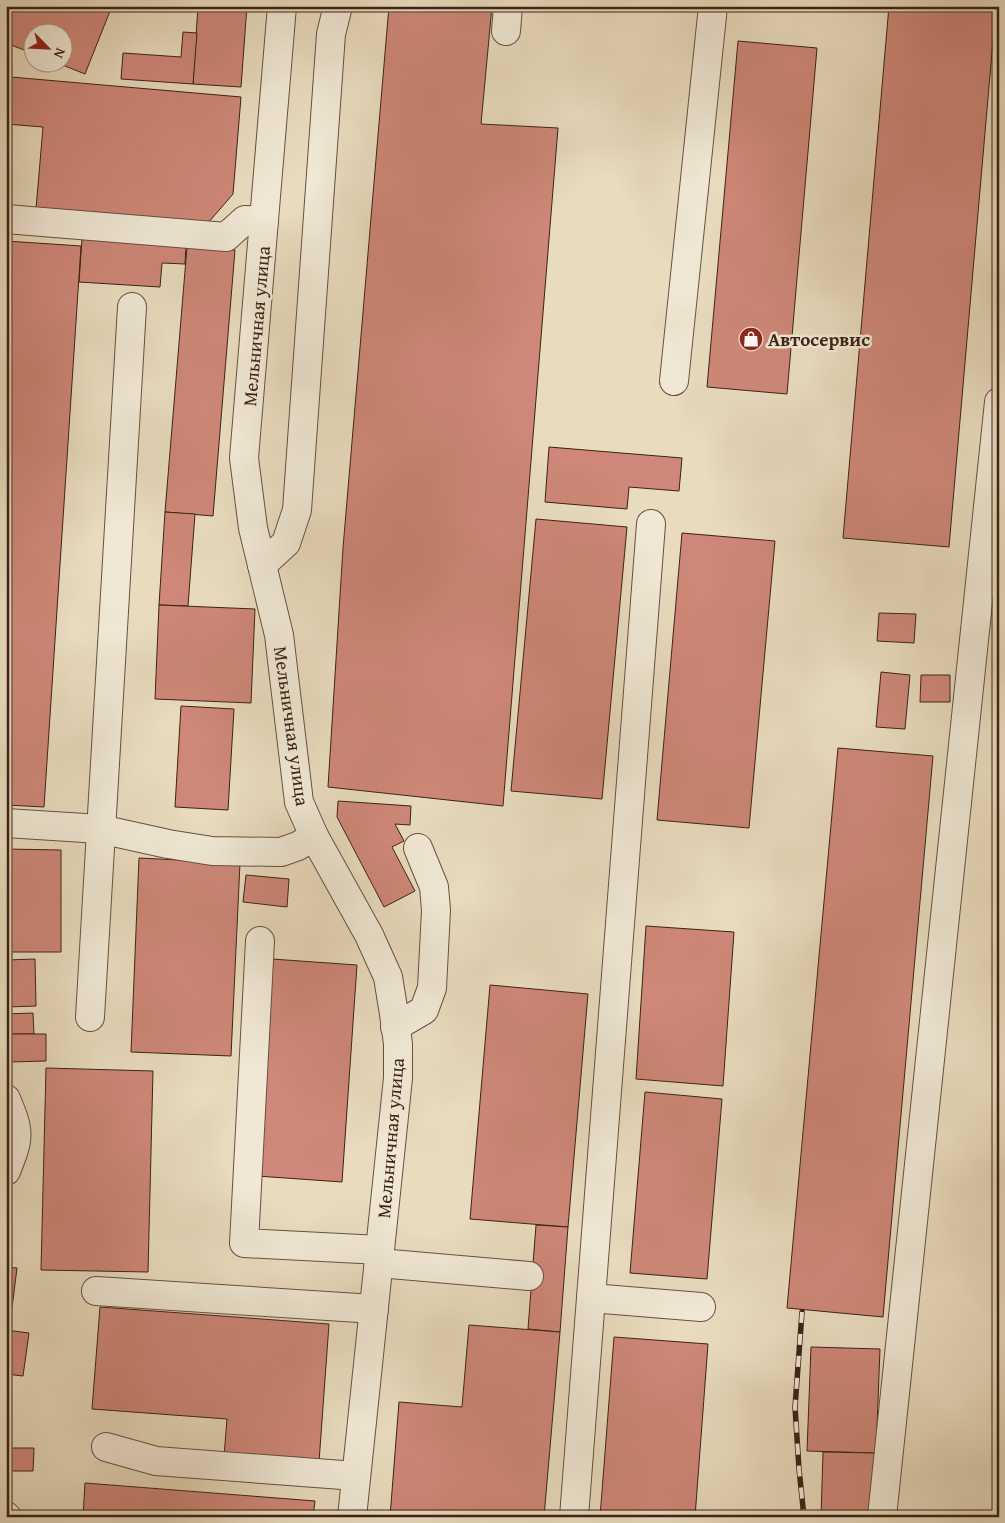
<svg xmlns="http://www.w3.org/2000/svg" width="1005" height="1523" viewBox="0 0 1005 1523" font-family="'Gentium Book Plus',serif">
<rect width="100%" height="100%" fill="#e8dbbe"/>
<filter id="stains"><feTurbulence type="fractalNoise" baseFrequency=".004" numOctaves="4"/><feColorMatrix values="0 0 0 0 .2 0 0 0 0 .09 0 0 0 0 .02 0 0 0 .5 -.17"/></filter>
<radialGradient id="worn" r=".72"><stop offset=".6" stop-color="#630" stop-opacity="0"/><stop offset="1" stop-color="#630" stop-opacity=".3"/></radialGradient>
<g fill="#ce8778" stroke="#3c2216">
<polygon points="6,6 112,6 85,74 55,62 62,62 62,32 32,32 32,53 6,43"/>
<polygon points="198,6 247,6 241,87 193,84"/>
<polygon points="389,6 492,6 481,124 558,128 503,806 328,787 343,548"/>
<polygon points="889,6 996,6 949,547 843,538"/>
<polygon points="183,32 197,33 193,84 121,79 123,53 181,57"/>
<polygon points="738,41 817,48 787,394 707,387"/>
<polygon points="6,65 12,66 11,77 241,97 233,194 207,224 36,209 43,127 6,124"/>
<polygon points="82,239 186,246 185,264 162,263 160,287 79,282"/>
<polygon points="6,241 81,246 44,807 6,805"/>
<polygon points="187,247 235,250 213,516 165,512"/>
<polygon points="549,447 682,458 679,491 629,487 627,509 545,502"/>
<polygon points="165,512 195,514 188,606 159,605"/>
<polygon points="536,519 627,527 602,799 511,791"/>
<polygon points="682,533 775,541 749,828 657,820"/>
<polygon points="159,605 255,609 251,703 155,699"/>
<polygon points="879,613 916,614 914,643 877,641"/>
<polygon points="881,672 910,675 905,729 876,727"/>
<polygon points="921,675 950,675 950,702 920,702"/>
<polygon points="181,706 234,709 228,810 175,807"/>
<polygon points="838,748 933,756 883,1317 787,1308"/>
<polygon points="338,801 411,806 410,825 395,824 404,841 392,847 415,891 384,907 337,817"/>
<polygon points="6,849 61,850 61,952 6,952"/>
<polygon points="139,858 240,863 231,1056 131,1052"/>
<polygon points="246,875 289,879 287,907 243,902"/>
<polygon points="646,926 734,932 723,1086 636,1079"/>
<polygon points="35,959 36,1006 6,1007 6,960"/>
<polygon points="272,959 357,965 342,1182 257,1176"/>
<polygon points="490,985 588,994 568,1227 470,1219"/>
<polygon points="33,1013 34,1034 6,1034 6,1014"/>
<polygon points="9,1034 46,1034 46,1061 10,1062"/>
<polygon points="46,1068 153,1071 148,1272 41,1270"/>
<polygon points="645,1092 722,1099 707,1279 630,1273"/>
<polygon points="536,1225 568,1227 560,1332 528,1329"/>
<polygon points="6,1267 17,1268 10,1324 6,1323"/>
<polygon points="100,1307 329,1324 319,1462 224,1456 227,1419 92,1409"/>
<polygon points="469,1325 560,1332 544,1517 390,1517 399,1402 462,1407"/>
<polygon points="6,1330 29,1333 23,1376 6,1374"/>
<polygon points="614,1337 708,1344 695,1517 600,1517"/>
<polygon points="811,1347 880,1349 876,1453 807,1451"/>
<polygon points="11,1448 34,1448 33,1471 11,1471"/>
<polygon points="823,1452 876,1453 874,1517 821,1517"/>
<polygon points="85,1483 315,1501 313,1517 83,1517"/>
</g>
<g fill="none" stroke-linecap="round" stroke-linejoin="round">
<g stroke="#675040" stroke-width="30">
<g id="minor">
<polyline points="282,6 244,458 253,528 279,635 299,802 314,836 369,935 388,977 394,1014 398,1044 398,1078 352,1517"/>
<polyline points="506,31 508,6"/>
<polyline points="6,219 226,237 245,220 264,221"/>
<polyline points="674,381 713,6"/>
<polyline points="262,565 286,543 297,510 331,34 338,6"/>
<polyline points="6,823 100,829 168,844 212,851 281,852 298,846 314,836"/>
<polyline points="260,941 244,1243 380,1250"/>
<polyline points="90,1017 132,307"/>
<polyline points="395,1027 424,1010 432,988 436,910 434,887 418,848"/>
<path d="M6,1099C20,1132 20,1137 6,1171"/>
<polyline points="379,1263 529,1276"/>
<polyline points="96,1291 374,1309"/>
<polyline points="591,1298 701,1307"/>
<polyline points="106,1447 156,1461 356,1476"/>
<polyline points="6,1516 7,1517"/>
<polyline points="574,1517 651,524"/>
<polyline points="882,1517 999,402"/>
</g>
</g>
<use href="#minor" stroke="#f0e8d5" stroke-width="28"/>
<g stroke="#3c2216" stroke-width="5.5">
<polyline id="rail" points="802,1312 795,1407 799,1469 804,1517"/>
</g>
<use href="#rail" stroke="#f0e8d5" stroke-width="4" stroke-dasharray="11" stroke-linecap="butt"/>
</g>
<defs>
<g id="shop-disc" transform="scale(1.25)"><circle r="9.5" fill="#8f2418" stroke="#f0e8d5"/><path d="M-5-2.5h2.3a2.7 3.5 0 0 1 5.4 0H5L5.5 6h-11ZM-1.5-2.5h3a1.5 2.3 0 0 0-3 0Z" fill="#fff"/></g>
</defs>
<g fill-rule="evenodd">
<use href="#shop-disc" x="751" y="339"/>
</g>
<g text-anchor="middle" stroke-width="5" stroke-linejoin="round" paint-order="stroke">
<g font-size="19" fill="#3c2216" stroke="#f0e8d5">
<text transform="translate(256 326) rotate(-85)" y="7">Мельничная улица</text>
<text transform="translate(292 726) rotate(82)" y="7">Мельничная улица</text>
<text transform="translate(390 1138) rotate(-85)" y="7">Мельничная улица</text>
</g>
<g font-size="19" font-weight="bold" fill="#3c2216" stroke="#f0e8d5" text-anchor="start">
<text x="768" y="346">Автосервис</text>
</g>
</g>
<rect width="1005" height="1523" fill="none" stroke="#e8dbbe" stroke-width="25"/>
<rect x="8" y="8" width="990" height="1508" fill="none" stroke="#3c2216" stroke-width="2.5"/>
<rect x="12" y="12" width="980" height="1498" fill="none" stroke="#3c2216"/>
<g transform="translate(48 48) rotate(114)"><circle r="24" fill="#f0e8d5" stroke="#a89989"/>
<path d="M0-4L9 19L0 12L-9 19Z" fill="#8f2418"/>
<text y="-8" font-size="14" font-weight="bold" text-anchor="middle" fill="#3c2216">N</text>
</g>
<rect width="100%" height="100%" filter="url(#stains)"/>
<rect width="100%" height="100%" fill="url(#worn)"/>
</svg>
